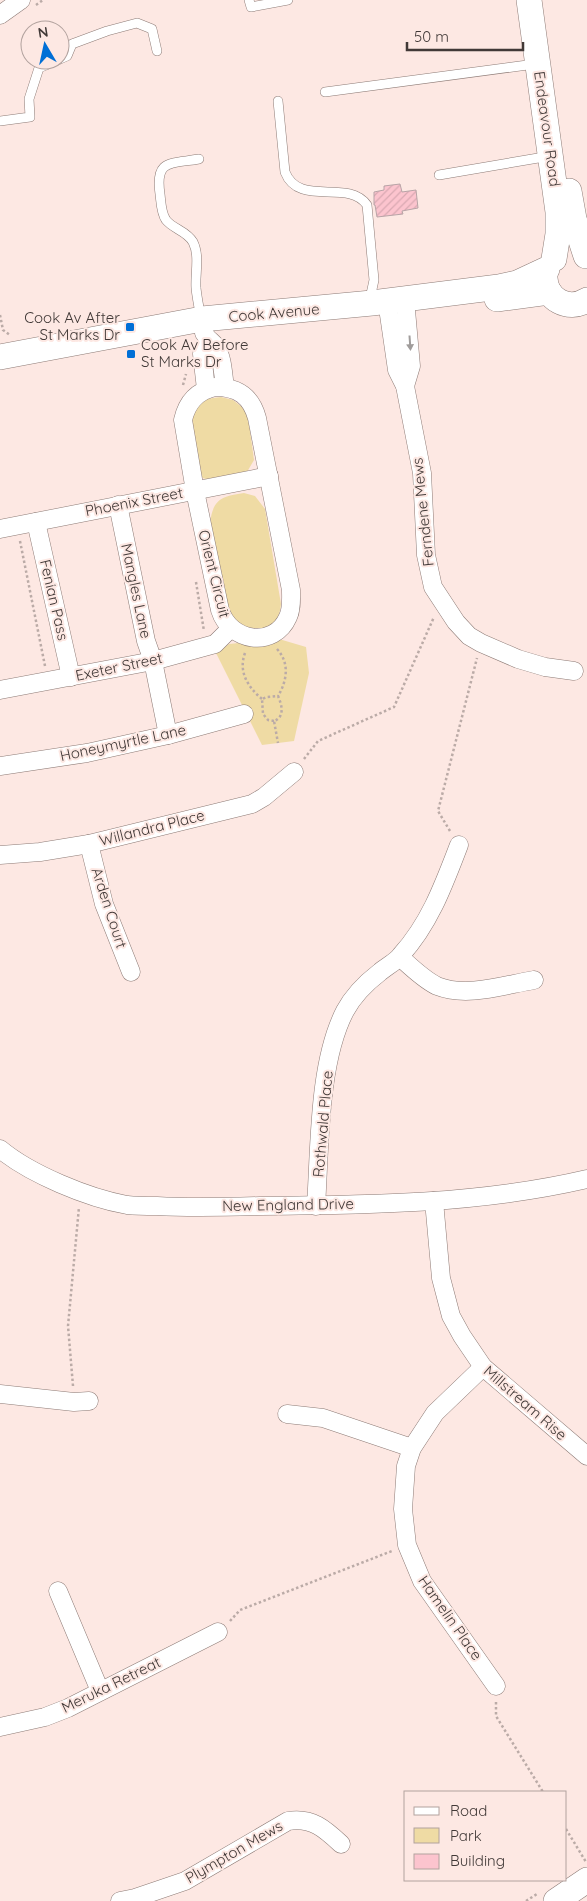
<svg xmlns="http://www.w3.org/2000/svg" width="587" height="1901" viewBox="0 0 587 1901" font-family="Quicksand,sans-serif">
<defs>
<pattern id="building-hatch" width="6" height="6" patternUnits="userSpaceOnUse" patternTransform="scale(1.25)"><rect width="6" height="6" fill="#fcc4ce"/><path d="M-1 1l2-2M0 6l6-6M5 7l2-2" fill="none" stroke="#d9a9b2"/></pattern>
</defs>
<rect width="100%" height="100%" fill="#fde8e3"/>
<g fill="#efdba4">
<polygon points="221,397 233,400 242,407 248,416 254,460 247,472 211,481 203,478 196,471 189,420 194,410 206,399"/>
<path d="M244,493L255,496L265,509L281,604C278,636 254,629 232,624L210,523C213,499 222,496 244,493Z"/>
<polygon points="279,639 306,647 309,673 294,741 262,745 216,653 229,644"/>
</g>
<polygon fill="url(#building-hatch)" stroke="#b8a4a7" points="400,184 402,192 416,190 418,208 402,211 403,214 377,217 375,205 374,205 374,192 384,190 384,186"/>
<g fill="none" stroke-linecap="round" stroke-linejoin="round">
<g stroke="#8d7b76" stroke-width="10">
<g id="lane">
<polyline points="249,0 251,7 288,0"/>
<polyline points="60,59 67,56 72,44 107,31 137,23 152,29 157,51"/>
<polyline points="325,92 535,64"/>
<path d="M278,101L285,172C299,208 348,178 367,205L374,280L371,294L372,300"/>
<polyline points="0,121 30,117 29,99 39,68 58,60"/>
<path d="M199,159C170,164 155,159 160,194C161,202 161,213 166,220C173,229 187,231 193,242C200,256 195,273 196,288C197,298 199,308 201,318"/>
<polyline points="439,175 550,156"/>
</g>
</g>
<g stroke="#8d7b76" stroke-width="19">
<g id="street">
<polyline points="0,15 21,0"/>
<polyline points="387,301 397,370 405,386 422,473 426,555 433,587 456,622 469,636 481,643 518,659 545,667 574,671"/>
<path d="M204,333C209,342 213,341 216,347C223,358 223,375 225,387"/>
<polyline points="405,386 411,366 405,299"/>
<path d="M215,387C238,387 251,396 257,418L291,590C291,599 292,609 288,617C274,649 230,642 220,610L195,491L183,420C187,402 197,391 215,387Z"/>
<polyline points="206,389 202,354 203,349 209,342"/>
<polyline points="118,505 146,641 153,661 168,735"/>
<polyline points="36,522 71,677"/>
<polyline points="0,529 269,476"/>
<polyline points="0,690 153,661 215,644 230,629"/>
<polyline points="0,766 87,753 168,735 244,714"/>
<polyline points="89,844 104,904 131,972"/>
<polyline points="0,855 40,852 89,844 252,804 264,797 294,772"/>
<path d="M400,957C411,967 423,979 437,986C467,998 504,985 534,980"/>
<path d="M0,1149C30,1174 88,1198 127,1205C137,1206 148,1206 157,1206C191,1208 226,1207 260,1206C369,1205 480,1204 587,1179"/>
<polyline points="434,1201 441,1278 451,1316 462,1336 483,1367 587,1456"/>
<path d="M316,1206C320,1147 318,1063 345,1011C353,996 367,982 380,972C387,966 396,962 401,955C430,923 444,884 459,845"/>
<polyline points="483,1367 435,1413 412,1448 406,1466 403,1509 407,1545 422,1581 496,1686"/>
<polyline points="0,1394 74,1402 89,1401"/>
<polyline points="287,1414 323,1418 412,1448"/>
<polyline points="58,1591 100,1691"/>
<polyline points="0,1727 45,1717 68,1708 218,1632"/>
<path d="M120,1901L135,1898L185,1881L288,1821C312,1817 325,1829 341,1844"/>
</g>
</g>
<g stroke="#8d7b76" stroke-width="26">
<g id="secondary">
<polyline points="529,0 558,212 558,234 554,259"/>
<polyline points="569,191 574,219 586,256"/>
<path d="M545,278C546,299 568,312 587,300"/>
<polyline points="497,299 549,292"/>
<polyline points="0,357 202,319 372,303 499,287 517,283 547,269"/>
<polyline points="556,1901 587,1880"/>
</g>
</g>
<g stroke="#bbaba7" stroke-width="2.5" stroke-dasharray="2.5 2.5" stroke-linecap="butt">
<polyline points="36,5 43,0"/>
<polyline points="0,315 3,330 10,335"/>
<polyline points="183,385 186,374"/>
<polyline points="20,541 45,666"/>
<polyline points="196,582 204,631"/>
<path d="M277,649C290,663 287,681 278,696"/>
<path d="M245,653C238,672 248,687 262,699"/>
<path d="M274,721L268,720L263,714L262,699L267,697L278,696C282,705 285,717 274,721L278,743"/>
<polyline points="304,759 318,741 394,707 434,617"/>
<polyline points="450,831 438,811 477,658"/>
<polyline points="73,1386 68,1326 79,1207"/>
<polyline points="230,1621 240,1610 392,1551"/>
<polyline points="496,1702 496,1716 543,1792"/>
<polyline points="566,1829 586,1862"/>
<polyline points="526,1901 537,1894"/>
</g>
<use href="#lane" stroke="#fff" stroke-width="9"/>
<use href="#street" stroke="#fff" stroke-width="18"/>
<use href="#secondary" stroke="#fff" stroke-width="25"/>
</g>
<defs><path id="oneway-solid" d="M-6-.8H1V-3.2L6.5 0L1 3.2V.8H-6Z" transform="scale(1.25)"/></defs>
<use fill="#a09c9b" href="#oneway-solid" transform="translate(410 343) rotate(86)"/>
<g fill="#006fd6" stroke="#fde8e3" stroke-width="2">
<rect x="125" y="322" width="10" height="10" rx="2.5"/>
<rect x="126" y="349" width="10" height="10" rx="2.5"/>
</g>
<g text-anchor="middle" stroke-width="4" stroke-linejoin="round" paint-order="stroke">
<g font-size="15" fill="#413937" stroke="#fde8e3">
<text transform="translate(547 129) rotate(82)" y="5">Endeavour Road</text>
<text transform="translate(274 313) rotate(-5)" y="5">Cook Avenue</text>
<text transform="translate(134 502) rotate(-11)" y="5">Phoenix Street</text>
<text transform="translate(423 512) rotate(-96)" y="5">Ferndene Mews</text>
<text transform="translate(214 574) rotate(76)" y="5">Orient Circuit</text>
<text transform="translate(136 591) rotate(78)" y="5">Mangles Lane</text>
<text transform="translate(54 600) rotate(77)" y="5">Fenian Pass</text>
<text transform="translate(119 667) rotate(-12)" y="5">Exeter Street</text>
<text transform="translate(123 743) rotate(-12)" y="5">Honeymyrtle Lane</text>
<text transform="translate(152 828) rotate(-14)" y="5">Willandra Place</text>
<text transform="translate(109 908) rotate(72)" y="5">Arden Court</text>
<text transform="translate(323 1124) rotate(-85)" y="5">Rothwald Place</text>
<text transform="translate(288 1205) rotate(-1)" y="5">New England Drive</text>
<text transform="translate(525 1403) rotate(41)" y="5">Millstream Rise</text>
<text transform="translate(450 1618) rotate(55)" y="5">Hamelin Place</text>
<text transform="translate(111 1685) rotate(-26)" y="5">Meruka Retreat</text>
<text transform="translate(234 1852) rotate(-30)" y="5">Plympton Mews</text>
</g>
<g font-size="15" fill="#413937" stroke="#fde8e3" text-anchor="end">
<text x="120" y="323">Cook Av After<tspan x="120" dy="17">St Marks Dr</tspan></text>
<text x="141" y="350" text-anchor="start">Cook Av Before<tspan x="141" dy="17">St Marks Dr</tspan></text>
</g>
</g>
<rect x="404" y="1791" width="162" height="90" fill="#fde8e3" stroke="#b2a29e"/>
<rect x="414" y="1807" width="25" height="8" fill="#ffffff" stroke="#b2a29e"/>
<text x="450" y="1816" font-size="15" fill="#413937">Road</text>
<rect x="414" y="1828" width="25" height="15" fill="#efdba4" stroke="#b2a29e"/>
<text x="450" y="1841" font-size="15" fill="#413937">Park</text>
<rect x="414" y="1854" width="25" height="15" fill="#fcc4ce" stroke="#b2a29e"/>
<text x="450" y="1866" font-size="15" fill="#413937">Building</text>
<g transform="translate(45 45) rotate(351)"><circle r="24" fill="#fde8e3" stroke="#b2a29e"/>
<path d="M0-4L9 19L0 12L-9 19Z" fill="#006fd6"/>
<text y="-8" font-size="14" font-weight="bold" text-anchor="middle" fill="#413937">N</text>
</g>
<path d="M407 42v8h116v-8" fill="none" stroke="#413937" stroke-width="2.5"/>
<text x="414" y="42" font-size="15" fill="#413937" stroke="#fde8e3" stroke-width="4" paint-order="stroke">50 m</text>
</svg>
